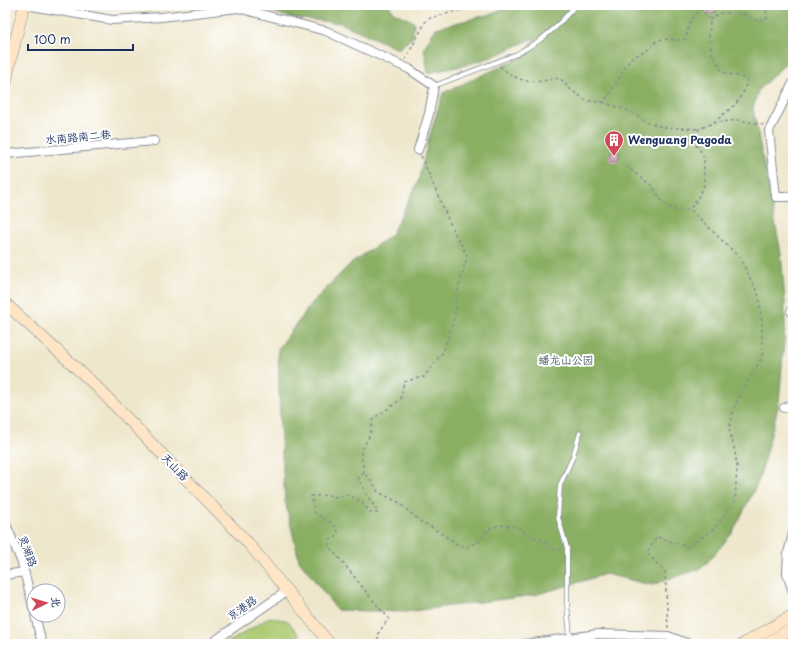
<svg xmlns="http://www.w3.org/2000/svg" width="798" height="649" viewBox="0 0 798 649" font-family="'Playpen Sans','LXGW WenKai TC',sans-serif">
<rect width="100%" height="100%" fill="#fff"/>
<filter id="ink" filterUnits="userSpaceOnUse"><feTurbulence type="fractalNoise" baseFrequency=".025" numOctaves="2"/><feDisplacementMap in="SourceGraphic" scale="8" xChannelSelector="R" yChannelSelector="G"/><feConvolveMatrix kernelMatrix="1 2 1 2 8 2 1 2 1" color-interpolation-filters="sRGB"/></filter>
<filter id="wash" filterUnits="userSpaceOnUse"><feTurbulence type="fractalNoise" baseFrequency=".012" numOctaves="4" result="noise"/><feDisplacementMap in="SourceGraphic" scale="16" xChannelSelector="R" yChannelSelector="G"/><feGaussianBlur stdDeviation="0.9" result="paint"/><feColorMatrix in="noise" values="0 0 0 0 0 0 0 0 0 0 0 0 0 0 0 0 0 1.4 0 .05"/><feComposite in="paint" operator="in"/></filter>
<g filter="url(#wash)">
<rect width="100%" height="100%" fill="#efe7cc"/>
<polygon fill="#adcb72" stroke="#647d68" points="270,617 288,621 306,644 226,644"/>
<g fill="#8aaf64" stroke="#526f61">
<polygon points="258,5 389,5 393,12 414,22 413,37 398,49 341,23 292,18 258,7"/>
<polygon points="507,5 793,5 793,56 758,91 753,108 781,253 785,302 785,328 779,403 759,480 733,532 706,564 700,569 651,585 606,574 535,595 405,612 337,610 299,560 285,501 280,425 278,349 312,303 348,266 391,235 418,182 429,138 443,93 520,58 536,37 492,57 462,66 428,73 424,48 436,28 495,13"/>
</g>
<g id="blocks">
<g fill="#dca1c4">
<polygon points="707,5 713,5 716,8 714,13 709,14 706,10"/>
<polygon points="615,152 619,156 617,161 612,162 609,158 610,153"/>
</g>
</g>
</g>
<g filter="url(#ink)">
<use href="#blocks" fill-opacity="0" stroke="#858b95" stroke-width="1"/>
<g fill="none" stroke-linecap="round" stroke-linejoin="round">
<g stroke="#858b95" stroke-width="5.5">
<g id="lane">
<polyline points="790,5 793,11"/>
<polyline points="434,86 517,54 540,40 556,27 576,5"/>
<polyline points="570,637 567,604 567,548 558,517 560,485 572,459 580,433"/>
</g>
</g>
<g stroke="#858b95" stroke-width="10">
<g id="street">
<polyline points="26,5 112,20 161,17 238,8 326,31 409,69 434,86 429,114 418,150"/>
<polyline points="793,83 769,131 776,197 793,197"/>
<polyline points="5,154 154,141"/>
<polyline points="791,311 793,312"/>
<polyline points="784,408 793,404"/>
<polyline points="5,522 22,563 34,610"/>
<polyline points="793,534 788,553 787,573 793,592"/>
<polyline points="5,575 24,572"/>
<polyline points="35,615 42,644"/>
<polyline points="210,644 287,591"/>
<polyline points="525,644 598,634 668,636 689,644"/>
</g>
</g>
<g stroke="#858b95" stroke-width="12">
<g id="secondary">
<polyline points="5,88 9,67 24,5"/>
<polyline points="5,303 95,385 249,544 330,644"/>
<polyline points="743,644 793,615"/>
<polyline points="765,644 793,628"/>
</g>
</g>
<g stroke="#858b95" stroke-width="1.5" stroke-dasharray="3 3" stroke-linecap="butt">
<polyline points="710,20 719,13 745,14 757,21 767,18 766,5"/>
<polyline points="405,60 427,19 475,6 476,5"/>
<path d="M500,66C521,85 533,83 560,78L570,89L587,101L603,102L609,95L631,58L652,48V44L662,39L679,40L686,39C688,26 690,17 702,9L710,20L709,38L712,53L723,72L747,79L744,91L736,104L713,123L699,129L689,139L699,148L704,158V185L698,198L690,209L677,211L664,204L652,186L623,164"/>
<polyline points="603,102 631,112 646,121 662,127 699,129"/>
<polyline points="713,123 739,120 765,125"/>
<polyline points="421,156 452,228 467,256 458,290 455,316 443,352 424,377 414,379 404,382 401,398 396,403 374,418 370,434 361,453 364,473 373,483 378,492 398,502 421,522 430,526 457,544 467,547 479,541 490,528 502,525 518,527 528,535 543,541 553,550 561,549"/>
<path d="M364,473L358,479L378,513H371L360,501L349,495L336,497L329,495L311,496L314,512L335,526L338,532L336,537L329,540L330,548C351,570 367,596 389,618L377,635L380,644"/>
<polyline points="668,628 665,572 647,553 657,537 688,547 714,529 735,501 737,467 735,452 729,429 735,405 762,357 762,323 759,296 740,258 690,209"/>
</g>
<use href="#lane" stroke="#fff" stroke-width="4"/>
<use href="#street" stroke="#fff" stroke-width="8"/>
<use href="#secondary" stroke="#fde5c5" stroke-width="11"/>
</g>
</g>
<defs>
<g id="building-pin" transform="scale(1)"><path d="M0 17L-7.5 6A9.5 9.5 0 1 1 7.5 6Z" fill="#d1495b" stroke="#fff"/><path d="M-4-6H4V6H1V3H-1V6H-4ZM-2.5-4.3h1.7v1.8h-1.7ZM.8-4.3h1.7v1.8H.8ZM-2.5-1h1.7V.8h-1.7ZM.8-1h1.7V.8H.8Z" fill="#fff"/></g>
</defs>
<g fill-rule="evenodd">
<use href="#building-pin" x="614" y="140"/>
</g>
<g text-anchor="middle" stroke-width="4" stroke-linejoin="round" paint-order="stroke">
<g font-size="11" fill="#1b2f5e" stroke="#fff">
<text transform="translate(78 137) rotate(-5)" y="4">水南路南二巷</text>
<text transform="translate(175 467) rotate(46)" y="4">天山路</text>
<text transform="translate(28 551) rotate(70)" y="4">灵湖路</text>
<text transform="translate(242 608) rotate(-35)" y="4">京港路</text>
</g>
<g font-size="11" font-weight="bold" fill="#1b2f5e" stroke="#fff" text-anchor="start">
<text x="628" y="144">Wenguang Pagoda</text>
</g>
<g font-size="11" fill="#475e64" stroke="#fff">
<text x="566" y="364">蟠龙山公园</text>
</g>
</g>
<rect width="798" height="649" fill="none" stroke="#fff" stroke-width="20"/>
<g transform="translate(46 603) rotate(85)"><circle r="19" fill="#ffffff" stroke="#a4acbf"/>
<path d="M0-3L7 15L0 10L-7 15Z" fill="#d1495b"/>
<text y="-6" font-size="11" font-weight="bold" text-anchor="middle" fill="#1b2f5e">北</text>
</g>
<path d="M28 44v6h105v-6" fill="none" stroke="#1b2f5e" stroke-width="2"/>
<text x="34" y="44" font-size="12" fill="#1b2f5e" stroke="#ffffff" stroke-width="3" paint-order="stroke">100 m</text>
</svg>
